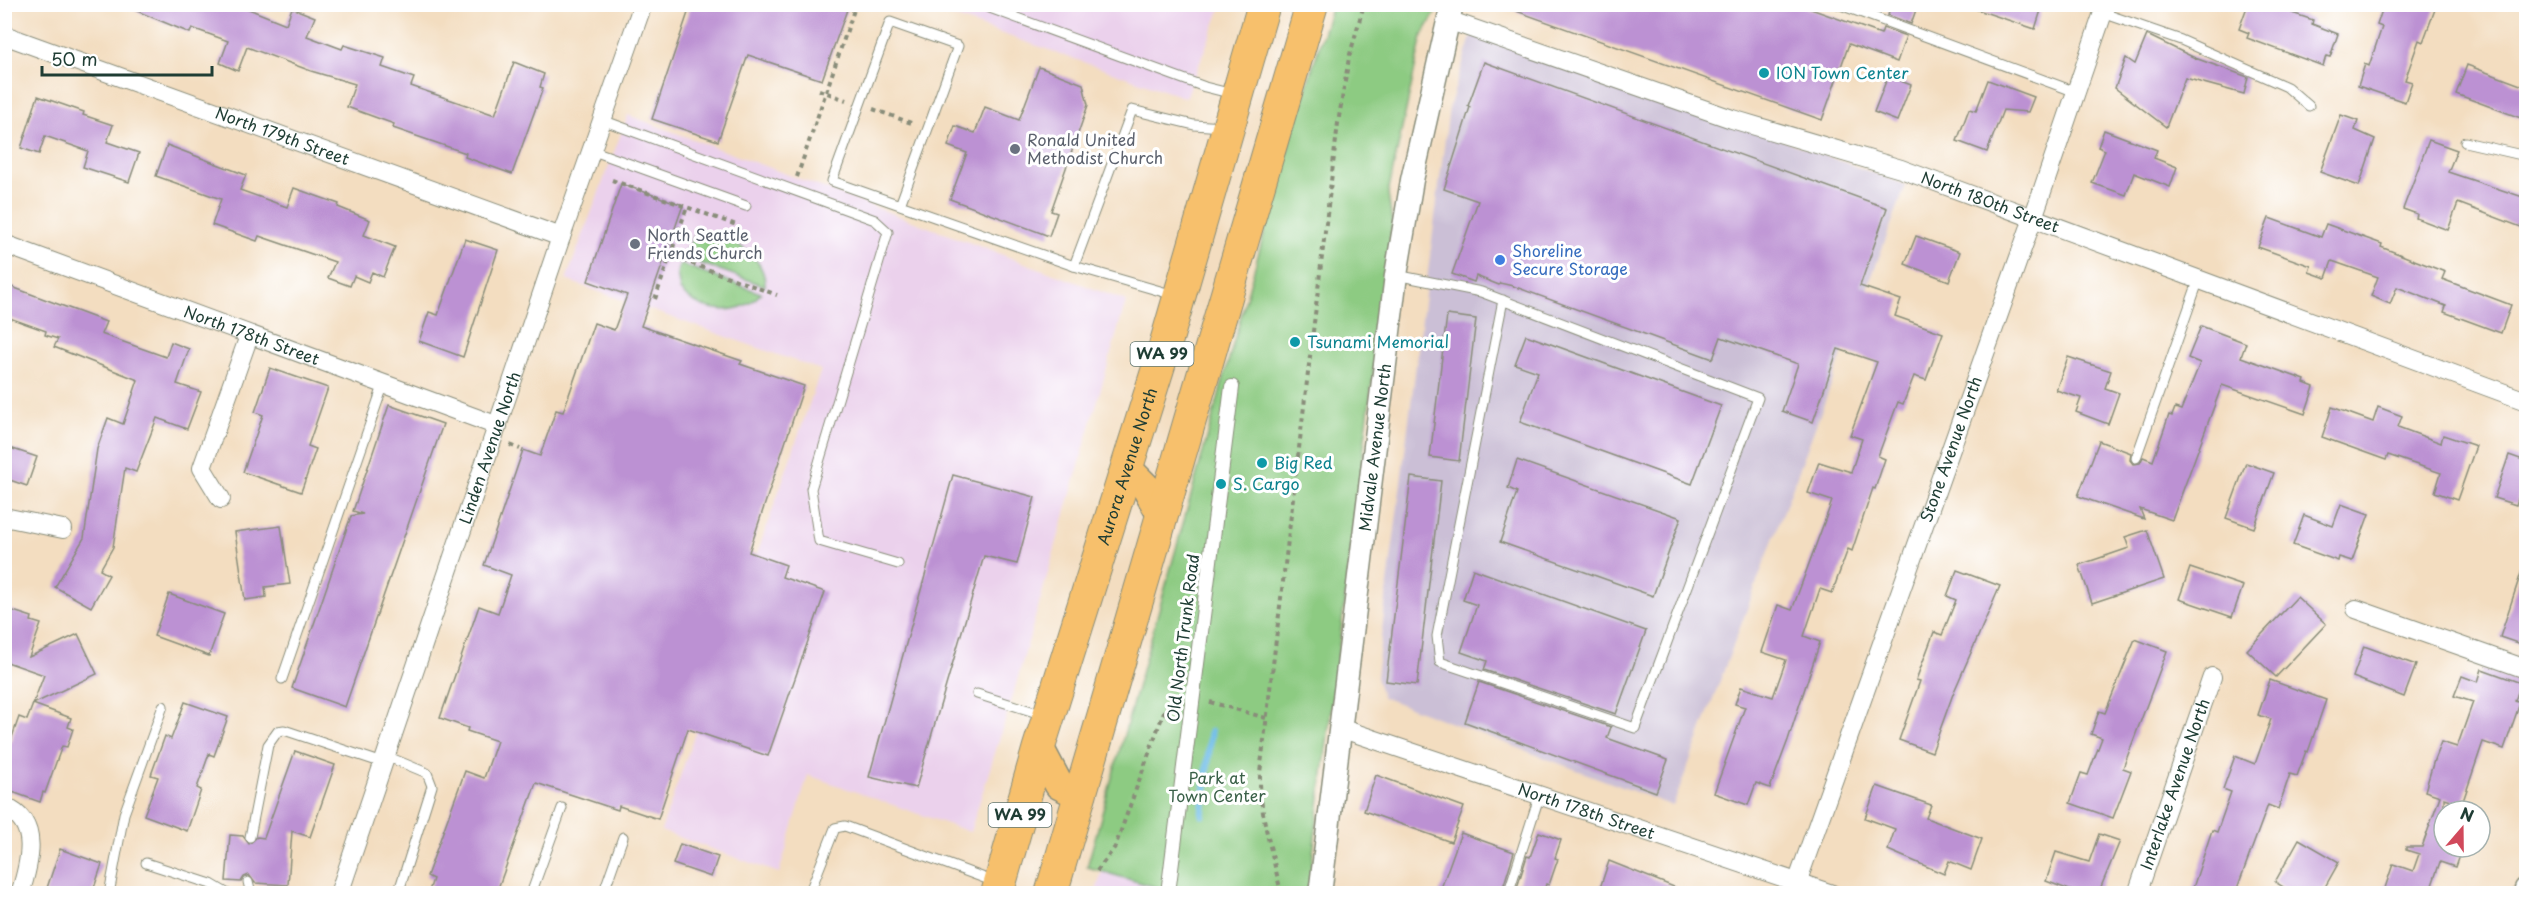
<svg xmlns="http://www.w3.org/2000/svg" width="2531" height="898" viewBox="0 0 2531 898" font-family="'Playpen Sans',sans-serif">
<rect width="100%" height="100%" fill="#fff"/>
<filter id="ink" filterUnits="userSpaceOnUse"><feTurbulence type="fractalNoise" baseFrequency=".0167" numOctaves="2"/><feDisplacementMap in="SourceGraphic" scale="12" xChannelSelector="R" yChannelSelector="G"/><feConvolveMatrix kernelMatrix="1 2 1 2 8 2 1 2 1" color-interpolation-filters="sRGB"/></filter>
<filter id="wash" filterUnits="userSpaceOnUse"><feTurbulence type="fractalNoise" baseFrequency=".008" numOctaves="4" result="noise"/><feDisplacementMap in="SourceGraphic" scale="24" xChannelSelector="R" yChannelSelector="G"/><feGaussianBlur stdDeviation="1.35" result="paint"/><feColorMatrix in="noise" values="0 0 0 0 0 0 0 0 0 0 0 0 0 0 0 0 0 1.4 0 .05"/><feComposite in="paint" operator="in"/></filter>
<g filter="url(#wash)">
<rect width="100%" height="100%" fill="#f3ddc0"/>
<g fill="#ebd1ec">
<polygon points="920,5 1222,5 1186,98"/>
<polygon points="628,115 1126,301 1010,705 970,832 808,775 779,873 661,831 821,370 566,280"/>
<polygon points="1102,872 1176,893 1095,894"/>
</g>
<polygon fill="#cbbfd6" points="1474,27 1906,185 1673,806 1382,697 1376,677 1449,108"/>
<g fill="#8dcb82" stroke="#56845b" stroke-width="1.5">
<polygon points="1332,5 1440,5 1422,36 1388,193 1392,223 1308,893 1176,893 1087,867 1292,134"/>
<path d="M711,234C735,239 766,258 765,286L683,257L694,236Z"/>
<path d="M680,264L761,293C740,318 701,313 680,290L677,273Z"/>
</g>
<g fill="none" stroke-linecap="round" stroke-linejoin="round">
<polyline stroke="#6dbce8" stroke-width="7" points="1202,815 1211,732"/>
</g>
<g id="blocks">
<g fill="#bc91d3">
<polygon points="120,4 236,4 286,24 292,8 315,17 307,36 342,49 344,45 385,58 382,67 414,78 411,86 495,115 514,62 544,74 540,87 543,88 512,174 465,157 466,153 393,128 394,124 347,107 355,84 311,71 247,47 238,71 220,63 228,41 192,28 190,33"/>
<polygon points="691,4 849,4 822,80 748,55 718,141 652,119"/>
<polygon points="1505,4 1797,4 1881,34 1883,28 1906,36 1897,62 1849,44 1822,120 1505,7"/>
<polygon points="1892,4 1918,4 1911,24 1888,15"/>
<polygon points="1972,4 2043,4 2035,29 1972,8"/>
<polygon points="2248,4 2295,4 2292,13 2313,20 2312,24 2338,34 2330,57 2326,56 2323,66 2247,38 2249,33 2239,29"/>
<polygon points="2384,4 2437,4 2423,42 2419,40 2405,80 2412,82 2405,102 2358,86 2365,64 2369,66 2382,27 2377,25"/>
<polygon points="2147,35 2195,58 2248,77 2244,94 2185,78 2166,127 2115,88 2126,58 2135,64"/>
<polygon points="1484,62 1887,208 1860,286 1901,300 1895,316 1943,333 1926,380 1914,376 1903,404 1898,402 1878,456 1885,459 1875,489 1873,488 1852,551 1848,549 1832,593 1820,589 1804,636 1820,642 1788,740 1770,788 1756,783 1748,805 1714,793 1745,707 1735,704 1741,687 1773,697 1786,660 1762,652 1778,605 1792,610 1832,501 1808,493 1819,462 1851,472 1862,439 1850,435 1877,362 1838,349 1813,422 1782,411 1798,364 1721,337 1713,359 1513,286 1500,283 1499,285 1476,276 1474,282 1452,274 1478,201 1444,189 1470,107 1468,106"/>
<polygon points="2467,65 2526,87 2526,120 2456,94"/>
<polygon points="1039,67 1083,84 1088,105 1051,211 1057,213 1049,236 950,199 967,153 948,146 955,126 975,133 985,107 1019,120"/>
<polygon points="1888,76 1911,85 1897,121 1874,112"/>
<polygon points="1988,80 2034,97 2028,112 2003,110 1987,152 1957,141 1969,109 1976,111"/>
<polygon points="38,96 84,112 83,115 113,125 107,142 139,153 129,182 83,167 88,151 45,136 39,154 21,148"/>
<polygon points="2341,115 2358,121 2355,130 2375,139 2359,186 2320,172"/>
<polygon points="2104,130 2157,150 2154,158 2177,167 2170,187 2134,173 2126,195 2092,183 2105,150 2098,147"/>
<polygon points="2429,140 2457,150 2448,172 2526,198 2526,229 2458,203 2448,230 2416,218 2417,214 2403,209"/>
<polygon points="167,145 246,175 240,190 287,207 294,188 339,204 338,207 370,220 364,235 395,247 383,277 372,272 368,282 354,276 350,286 328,278 335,262 259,236 257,241 212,225 221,199 156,176"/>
<polygon points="621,184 683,205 641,326 742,361 740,364 804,386 749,552 786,565 782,577 825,592 768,756 688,729 658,819 619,806 618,810 536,783 496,894 428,894 433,879 427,876 465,771 484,778 497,741 467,731 468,728 440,718 479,606 498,613 511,575 484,565 523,450 540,456 556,410 563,412 594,323 614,330 627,295 588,281"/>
<polygon points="2269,218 2321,237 2326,224 2382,244 2381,247 2445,272 2442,279 2511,305 2501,333 2444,312 2446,306 2397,287 2390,304 2371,296 2378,277 2332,261 2326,278 2309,272 2311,266 2258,247"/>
<polygon points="1916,236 1960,252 1949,281 1905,264"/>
<polygon points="465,239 498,250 463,357 419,341 429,312 438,315"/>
<polygon points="4,284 106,322 101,334 166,357 171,342 189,349 177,384 201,392 187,429 157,418 136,472 125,468 113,547 100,570 109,575 91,607 55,587 84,538 97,449 108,418 123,424 138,380 54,347 58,339 45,335 46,331 4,316"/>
<polygon points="1447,315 1476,319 1459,461 1430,457"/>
<polygon points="2201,326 2246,343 2241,357 2305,380 2304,383 2314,387 2305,414 2222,385 2172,520 2140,509 2144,519 2078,496 2099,441 2131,453 2130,460 2133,464 2140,463 2143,457 2153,461 2169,415 2172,416 2175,408 2181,410 2200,363 2188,358"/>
<polygon points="1526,335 1721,406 1692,484 1520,422 1538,372 1515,364"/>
<polygon points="2068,357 2111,371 2105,388 2119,393 2108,424 2076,412 2081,398 2056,390"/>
<polygon points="270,368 328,388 308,446 316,449 301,492 243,472 263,415 255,412"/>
<polygon points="389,405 443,424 345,707 292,688 351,516 363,514 353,511"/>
<polygon points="2332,407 2373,422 2378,407 2402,416 2398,427 2441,443 2443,435 2476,446 2457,500 2435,492 2441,473 2388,455 2386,460 2322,437"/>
<polygon points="4,446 37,457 27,486 4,478"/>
<polygon points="2509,455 2526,461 2526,474 2516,505 2494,498"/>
<polygon points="1517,460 1681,518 1653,596 1500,542 1517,492 1508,488"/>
<polygon points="2246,463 2274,473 2254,528 2226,518"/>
<polygon points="953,475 1035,497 1017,564 984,556 916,788 869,777"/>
<polygon points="1411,477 1441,481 1417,685 1386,681"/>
<polygon points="2341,504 2369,514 2352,561 2339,557 2338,561 2293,545 2304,515 2333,526"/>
<polygon points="281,526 290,584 265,587 266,597 245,600 235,532"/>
<polygon points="2147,530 2164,579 2092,603 2079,565 2129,548 2125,537"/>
<polygon points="2523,567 2526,568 2526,646 2500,637"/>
<polygon points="2190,568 2243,586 2232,617 2179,599"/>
<polygon points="1473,569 1646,631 1616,714 1484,670 1487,661 1461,652 1477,605 1463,600"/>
<polygon points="1957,570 2000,586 1953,694 1932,752 1899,740 1920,681 1916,680 1934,632 1942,635 1956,600 1947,596"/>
<polygon points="169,594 224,614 209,656 154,636"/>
<polygon points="2297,597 2326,624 2276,677 2247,650"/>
<polygon points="4,608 32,617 31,621 41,624 29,657 78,634 97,674 33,704 44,675 4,661"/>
<polygon points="2135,639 2167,651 2123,768 2131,771 2113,818 2070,803 2081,773 2088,775 2102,738 2091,734 2099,711 2105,713"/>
<polygon points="2364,646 2416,665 2404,697 2353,677"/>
<polygon points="2482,669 2521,683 2515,701 2520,703 2504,749 2483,742 2462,804 2444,798 2444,847 2462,847 2455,867 2440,862 2429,894 2383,894 2393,864 2413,871 2419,854 2406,850 2406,847 2422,847 2440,796 2425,791 2434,760 2441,742 2457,747 2473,702 2454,696 2462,676 2478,682"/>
<polygon points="2270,680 2326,700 2308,752 2306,751 2297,776 2290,774 2278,809 2268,805 2235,894 2191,894 2212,830 2217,832 2231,792 2223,789 2235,756 2255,764 2271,719 2258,715"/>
<polygon points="1479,682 1611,727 1607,738 1668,760 1656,792 1465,722"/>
<polygon points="185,702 228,717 214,756 209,754 197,788 201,790 187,831 144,815 158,777 151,775 165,736 171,739"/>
<polygon points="33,704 71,718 68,727 73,729 67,747 62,746 45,793 43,792 40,802 4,789 4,745 9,746 19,717 27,720"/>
<polygon points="295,751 335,765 310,837 292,831 288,885 255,883 249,875 244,877 241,882 226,881 230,835 243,836 249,844 257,837 264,838"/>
<polygon points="1376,775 1464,807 1451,842 1364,811"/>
<polygon points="1877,786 1931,805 1926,818 1982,839 1971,870 1949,861 1944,874 1888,850 1895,829 1865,818"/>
<polygon points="1539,832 1561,840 1555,858 1558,859 1549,885 1546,884 1543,894 1515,894 1527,856 1530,857"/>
<polygon points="1461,833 1514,852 1501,894 1439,894"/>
<polygon points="2099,834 2120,841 2098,894 2080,894 2046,881 2056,852 2089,862"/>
<polygon points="2299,839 2339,862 2321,894 2295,894 2275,882"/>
<polygon points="680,844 718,857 711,877 673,864"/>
<polygon points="60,849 102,864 92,894 45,894"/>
<polygon points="1609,861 1684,891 1684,894 1598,894"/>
</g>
</g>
</g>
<g filter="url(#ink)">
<use href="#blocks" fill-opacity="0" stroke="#898d7a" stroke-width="1.5"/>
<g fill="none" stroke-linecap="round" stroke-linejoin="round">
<g stroke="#898d7a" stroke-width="11">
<g id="service">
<polyline points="979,4 1205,87 1233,94"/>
<polyline points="1838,4 2076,92"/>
<polyline points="2103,13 2181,40 2287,87 2309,106"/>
<polyline points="602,120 875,220 888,232 811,489 819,541 898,564"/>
<polyline points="2465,142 2526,156"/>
<polyline points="591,150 746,206"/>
<polyline points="900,205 832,181 890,22 958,46 900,205 1074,266 1174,295"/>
<polyline points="1074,266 1132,110 1194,125 1223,127"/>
<polyline points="1396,275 1481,292 1758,398 1635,728 1440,662 1437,636 1503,300"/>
<polyline points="2136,458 2199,279"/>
<polyline points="282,679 383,386"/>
<polyline points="977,694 1044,715"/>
<polyline points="386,756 427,773 432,786 398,894"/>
<polyline points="250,837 268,745 278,731 284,730 383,763"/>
<polyline points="146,863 211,884 228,894"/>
<polyline points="248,882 251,894"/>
<polyline points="109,894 124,814 163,706"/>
<polyline points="531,894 562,808"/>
<polyline points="603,894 623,837"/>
<polyline points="809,894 835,828 845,826 995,882"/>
<polyline points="1508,894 1540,794"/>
</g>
</g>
<g stroke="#898d7a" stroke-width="16">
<polyline id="pedestrian" points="1168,893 1232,387"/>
</g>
<g stroke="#898d7a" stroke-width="20">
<g id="minor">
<path id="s1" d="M1448,20L1732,119L1901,169L2526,401"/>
<path id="s2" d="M4,35L561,237"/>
<path id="s3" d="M4,244L498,426"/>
<polyline points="221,499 202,468 249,336"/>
<polyline points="4,517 63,529"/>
<polyline points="2356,609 2526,669"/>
<path id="s4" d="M1340,728L1832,894"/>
<path d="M4,807C42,821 29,865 20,894"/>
<path id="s5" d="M339,894L561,237L643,4"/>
<path id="s6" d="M1793,894L2033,218L2106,4"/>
<path id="s7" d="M2137,894L2212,677"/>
</g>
</g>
<g stroke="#898d7a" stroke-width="25">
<g id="tertiary">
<path id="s8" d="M1320,894L1396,275L1412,180L1452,4"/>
<polyline points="2525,894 2526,889"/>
</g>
</g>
<g stroke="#898d7a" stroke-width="31">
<g id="primary">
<polyline points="1126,467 1145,486 1162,516"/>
<polyline points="1039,747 1059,785 1081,796"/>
</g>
</g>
<g stroke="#898d7a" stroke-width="34">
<g id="trunk">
<path id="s9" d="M997,894L1039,747L1165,346L1264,4"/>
<polyline points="1051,894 1312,4"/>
</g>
</g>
<g stroke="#898d7a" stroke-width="4" stroke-dasharray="4.5 4.5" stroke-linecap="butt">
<polyline points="819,90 846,100"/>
<polyline points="873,109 914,124"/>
<polyline points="797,177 856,4"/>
<polyline points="612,180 739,226"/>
<polyline points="666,254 777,295"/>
<polyline points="655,299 687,207"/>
<polyline points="510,445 520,449"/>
<polyline points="1210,702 1266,718"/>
<polyline points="1097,871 1115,847 1165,709 1174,700"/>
<path d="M1281,894C1273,852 1259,816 1260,773L1338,123L1349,58L1364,4"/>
</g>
<use href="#service" stroke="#fff" stroke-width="9"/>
<use href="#pedestrian" stroke="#fff" stroke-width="14"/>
<use href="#minor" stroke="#fff" stroke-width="18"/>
<use href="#tertiary" stroke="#fff" stroke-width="22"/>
<use href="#primary" stroke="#f7c06c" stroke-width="28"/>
<use href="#trunk" stroke="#f7c06c" stroke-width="32"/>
</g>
</g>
<g fill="#0f9aa8" stroke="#fff" stroke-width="2">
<circle cx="1764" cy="73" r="6"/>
<circle cx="1295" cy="342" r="6"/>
<circle cx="1262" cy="463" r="6"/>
<circle cx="1221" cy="484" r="6"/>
</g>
<g fill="#6b7280" stroke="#fff" stroke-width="2">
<circle cx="1015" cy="149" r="6"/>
<circle cx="635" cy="244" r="6"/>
</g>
<circle fill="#3f7fe0" stroke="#fff" stroke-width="2" cx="1500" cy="260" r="6"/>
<g text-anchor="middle" stroke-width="6" stroke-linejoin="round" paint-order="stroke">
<g fill="#fff" stroke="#627771" stroke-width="1.5">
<rect x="1130.5" y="342" width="63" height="24" rx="4.5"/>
<rect x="988.5" y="803" width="63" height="24" rx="4.5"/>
</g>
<g font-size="15" font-weight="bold" fill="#1f3d34">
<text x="1162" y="359">WA 99</text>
<text x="1020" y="820">WA 99</text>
</g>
<g font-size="16" fill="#0d838f" stroke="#fff" text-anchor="start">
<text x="1776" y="79">ION Town Center</text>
<text x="1307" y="348">Tsunami Memorial</text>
<text x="1274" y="469">Big Red</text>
<text x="1233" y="490">S. Cargo</text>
</g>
<g font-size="16" fill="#1f3d34" stroke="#fff">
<text dy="6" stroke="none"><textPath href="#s2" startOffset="296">North 179th Street</textPath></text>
<text dy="6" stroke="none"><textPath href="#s1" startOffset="572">North 180th Street</textPath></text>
<text dy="6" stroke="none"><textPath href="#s3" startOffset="264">North 178th Street</textPath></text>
<text dy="6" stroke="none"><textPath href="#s8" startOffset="450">Midvale Avenue North</textPath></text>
<text dy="6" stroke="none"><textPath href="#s5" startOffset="471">Linden Avenue North</textPath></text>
<text dy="6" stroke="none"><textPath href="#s6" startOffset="472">Stone Avenue North</textPath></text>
<text dy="6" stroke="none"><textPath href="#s9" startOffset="447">Aurora Avenue North</textPath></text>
<text transform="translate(1183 638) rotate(-83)" y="6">Old North Trunk Road</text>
<text dy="6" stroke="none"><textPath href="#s7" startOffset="116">Interlake Avenue North</textPath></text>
<text dy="6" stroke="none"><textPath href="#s4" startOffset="260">North 178th Street</textPath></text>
</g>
<g font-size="16" fill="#5b616d" stroke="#fff" text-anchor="start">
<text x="1027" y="146">Ronald United<tspan x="1027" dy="18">Methodist Church</tspan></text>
<text x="647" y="241">North Seattle<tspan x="647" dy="18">Friends Church</tspan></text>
</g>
<g font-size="16" fill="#366cbe" stroke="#fff" text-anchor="start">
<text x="1512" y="257">Shoreline<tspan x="1512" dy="18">Secure Storage</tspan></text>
</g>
<g font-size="16" fill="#3a6048" stroke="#fff">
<text x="1217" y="784">Park at<tspan x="1217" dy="18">Town Center</tspan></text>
</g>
</g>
<rect width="2531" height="898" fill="none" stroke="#fff" stroke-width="24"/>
<g transform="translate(2462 829) rotate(20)"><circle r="28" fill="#ffffff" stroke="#a5b1ae" stroke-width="1.5"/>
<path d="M0-4.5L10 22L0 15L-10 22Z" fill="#d1495b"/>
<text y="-9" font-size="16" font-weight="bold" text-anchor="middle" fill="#1f3d34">N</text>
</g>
<path d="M42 66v9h170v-9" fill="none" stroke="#1f3d34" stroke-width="3"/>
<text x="51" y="66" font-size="18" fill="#1f3d34" stroke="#ffffff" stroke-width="4.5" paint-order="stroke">50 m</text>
</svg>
